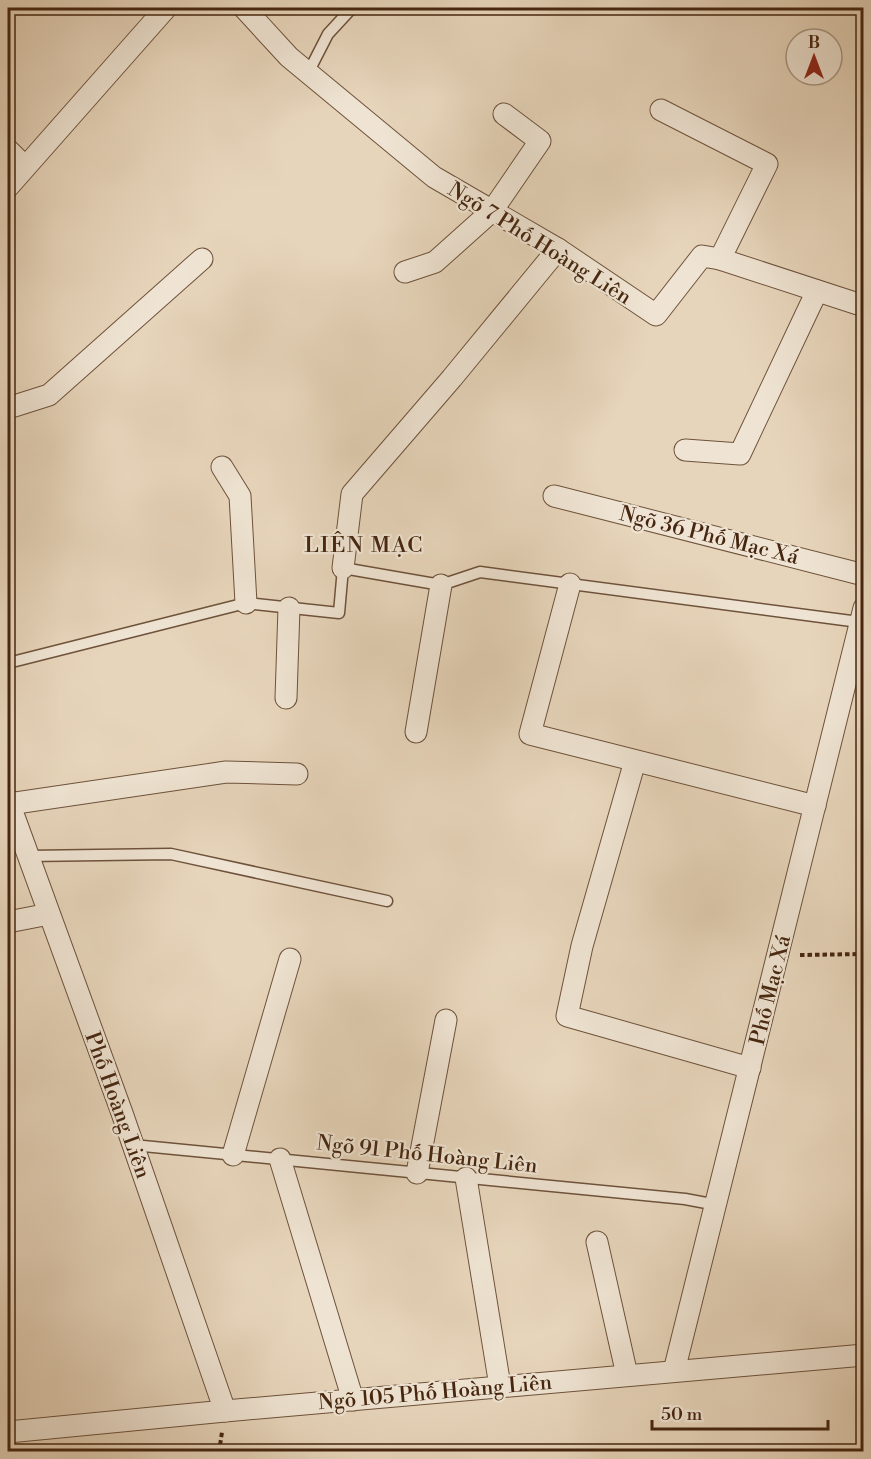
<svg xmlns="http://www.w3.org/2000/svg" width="871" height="1459" viewBox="0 0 871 1459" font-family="'Libre Bodoni',serif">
<rect width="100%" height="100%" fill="#e7d5bb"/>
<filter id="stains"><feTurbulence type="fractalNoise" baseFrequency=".00333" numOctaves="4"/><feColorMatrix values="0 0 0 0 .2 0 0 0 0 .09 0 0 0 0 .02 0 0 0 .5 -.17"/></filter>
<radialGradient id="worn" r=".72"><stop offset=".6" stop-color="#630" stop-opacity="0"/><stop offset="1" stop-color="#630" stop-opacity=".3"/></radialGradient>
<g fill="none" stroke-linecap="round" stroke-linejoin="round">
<g stroke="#6e523b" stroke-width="13">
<g id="service">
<polyline points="308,73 328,34 352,8"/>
<polyline points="8,663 246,603 339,613 343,568 441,585 480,572 859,622"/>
<polyline points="28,856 171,854 387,901"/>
<polyline points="133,1145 685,1199 717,1205"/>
</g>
</g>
<g stroke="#6e523b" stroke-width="23">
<g id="minor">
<polyline points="244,8 289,57 434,177 558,249 656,315 702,256 720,259 864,306"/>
<polyline points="661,110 767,164 720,259"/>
<polyline points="8,150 25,167"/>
<polyline points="8,187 166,8"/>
<polyline points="405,272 435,262 492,211 540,141 504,114"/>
<polyline points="8,408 49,395 202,259"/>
<polyline points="685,450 740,454 817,291"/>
<polyline points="222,467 240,496 246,603"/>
<polyline points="554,496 864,575"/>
<polyline points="343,568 352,494 452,378 558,249"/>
<polyline points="570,584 530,734 815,806"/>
<polyline points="286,698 289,608"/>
<polyline points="416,732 441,585"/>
<polyline points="635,761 582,946 567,1016 750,1068"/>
<polyline points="8,800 122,1113 225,1411"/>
<polyline points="9,804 226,772 297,774"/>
<polyline points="8,922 49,914"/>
<polyline points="233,1155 290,959"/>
<polyline points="280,1159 353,1400"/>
<polyline points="417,1173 446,1020"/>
<polyline points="466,1178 500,1386"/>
<polyline points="597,1242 627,1375"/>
<polyline points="674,1371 864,608"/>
<polyline points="8,1432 225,1411 864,1355"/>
</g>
</g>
<g stroke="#462610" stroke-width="4" stroke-dasharray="4.5 3" stroke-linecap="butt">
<polyline points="800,955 864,954"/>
<polyline points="219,1452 222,1432"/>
</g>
<use href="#service" stroke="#efe4d3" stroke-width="10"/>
<use href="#minor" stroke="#efe4d3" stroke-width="21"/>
</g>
<g text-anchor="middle" stroke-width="4.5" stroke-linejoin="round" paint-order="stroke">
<g font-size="21" fill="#462610" stroke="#efe4d3">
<text transform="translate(540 243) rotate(32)" y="7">Ngõ 7 Phố Hoàng Liên</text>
<text transform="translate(709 535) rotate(14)" y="7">Ngõ 36 Phố Mạc Xá</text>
<text transform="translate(770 990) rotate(-76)" y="7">Phố Mạc Xá</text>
<text transform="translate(118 1105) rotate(70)" y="7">Phố Hoàng Liên</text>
<text transform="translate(427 1154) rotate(6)" y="7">Ngõ 91 Phố Hoàng Liên</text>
<text transform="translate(435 1392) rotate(-5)" y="7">Ngõ 105 Phố Hoàng Liên</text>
</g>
<g font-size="22" letter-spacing="1.5" fill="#462610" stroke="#efe4d3">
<text x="364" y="552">LIÊN MẠC</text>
</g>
</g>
<rect width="871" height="1459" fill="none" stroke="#e7d5bb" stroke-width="30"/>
<rect x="9" y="9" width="853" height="1441" fill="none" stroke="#462610" stroke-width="3"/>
<rect x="15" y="15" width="841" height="1429" fill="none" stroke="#462610" stroke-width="1.5"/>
<g transform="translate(814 57)"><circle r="28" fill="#efe4d3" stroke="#ab9885" stroke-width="1.5"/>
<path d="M0-4.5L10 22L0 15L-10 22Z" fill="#8f2418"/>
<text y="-9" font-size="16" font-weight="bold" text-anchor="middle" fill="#462610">B</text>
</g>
<path d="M652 1420v9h176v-9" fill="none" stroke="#462610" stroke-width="3"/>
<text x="661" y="1420" font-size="18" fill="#462610" stroke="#efe4d3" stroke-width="4.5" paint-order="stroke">50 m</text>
<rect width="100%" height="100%" filter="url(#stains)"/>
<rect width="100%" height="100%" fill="url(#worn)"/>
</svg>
